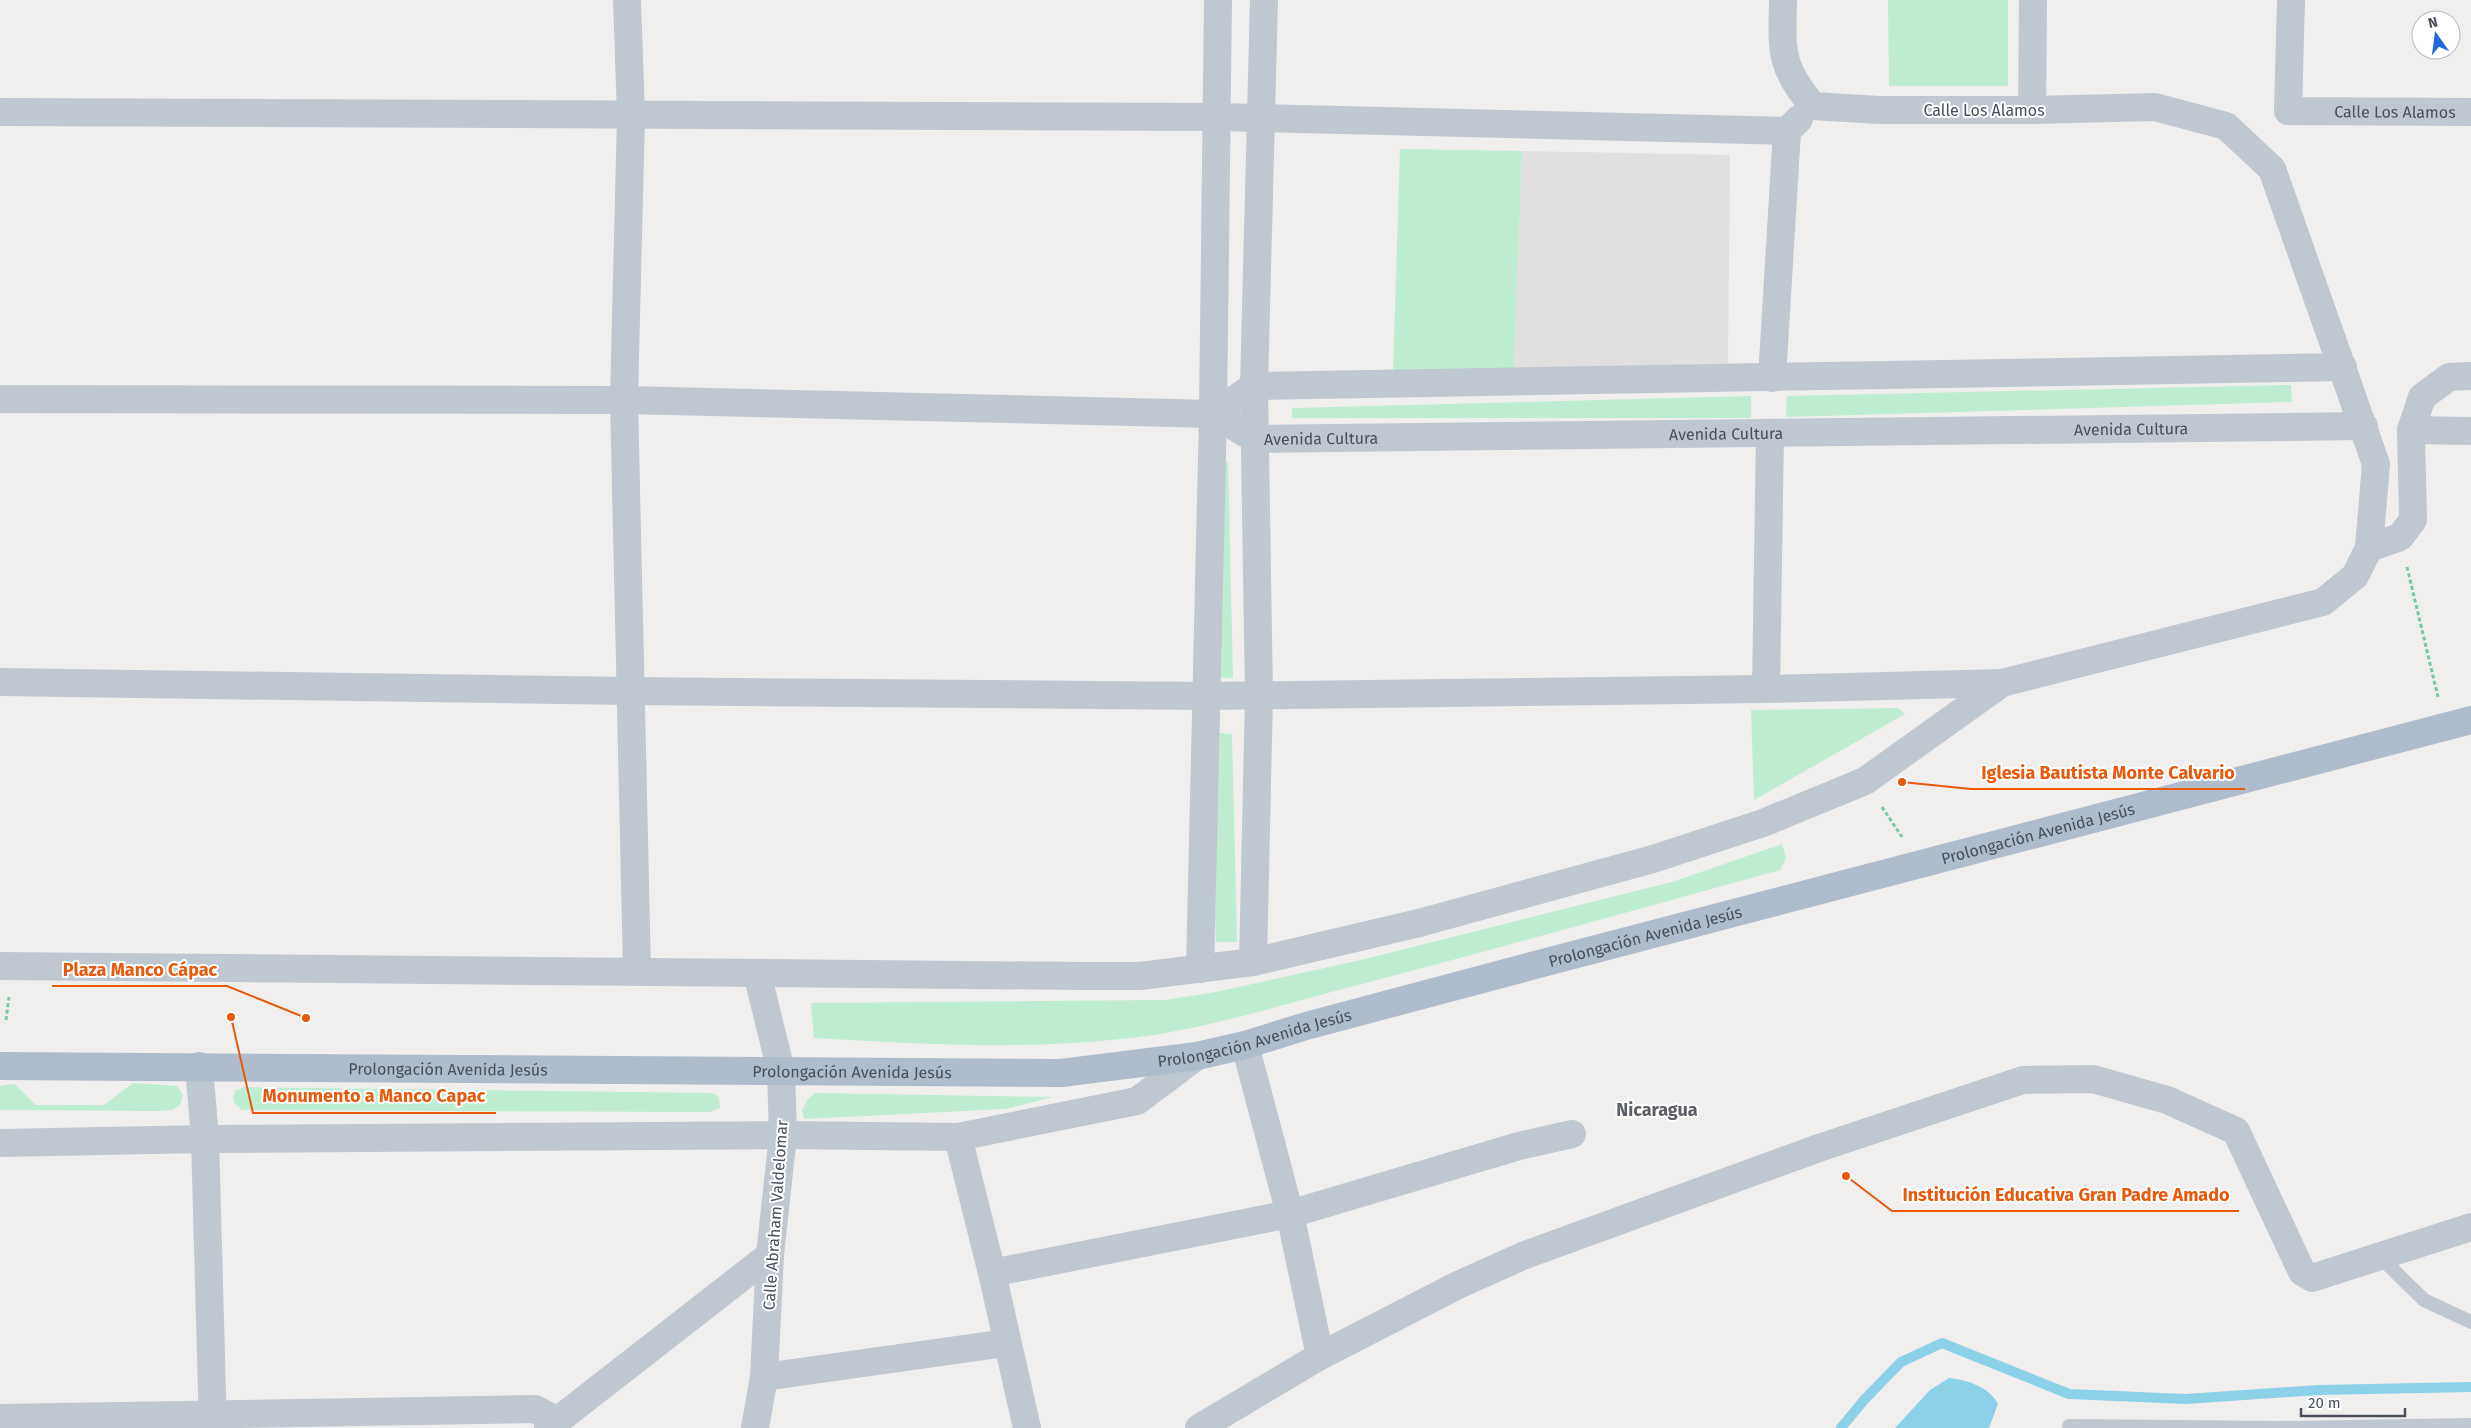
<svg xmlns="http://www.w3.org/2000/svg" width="2471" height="1428" viewBox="0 0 2471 1428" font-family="'Fira Sans',sans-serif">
<rect width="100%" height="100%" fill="#f1eeee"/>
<polygon fill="#e2dfe0" points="1522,151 1730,155 1728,364 1514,368"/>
<g fill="#beedd2">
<polygon points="1888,0 2008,0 2008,86 1889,86"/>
<polygon points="1400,149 1522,151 1514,368 1393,372"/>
<polygon points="2291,385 2292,402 1786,417 1787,396"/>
<polygon points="1751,396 1751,418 1292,418 1292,408"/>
<polygon points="1208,461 1228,462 1233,678 1209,677"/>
<polygon points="1898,708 1905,714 1754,800 1751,710"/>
<polygon points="1208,732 1232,734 1237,942 1216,942"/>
<path d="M1782,844L1786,858L1780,870C1639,909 1499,948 1358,985C1280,1005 1202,1031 1121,1039C1020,1050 915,1044 814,1038L811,1003L1165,1000L1216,992L1361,960L1672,882Z"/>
<polygon points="133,1083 177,1086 183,1095 180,1105 172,1110 156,1111 0,1110 0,1086 15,1084 36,1105 104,1105"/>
<polygon points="244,1087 712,1093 719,1097 720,1108 710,1112 242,1110 235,1104 233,1098 235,1091"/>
<polygon points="815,1093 1053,1097 1005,1109 804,1119 802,1110 808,1099"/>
</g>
<path fill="#8dd1e8" d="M1949,1378C1968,1380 1989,1387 1998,1404L1989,1428H1895L1930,1390Z"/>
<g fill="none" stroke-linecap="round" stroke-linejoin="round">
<polyline stroke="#8dd1e8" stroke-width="10" points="1841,1428 1864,1400 1901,1362 1942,1343 2069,1394 2186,1399 2319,1390 2471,1387"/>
<g stroke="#77c9a4" stroke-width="3" stroke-dasharray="4 2.5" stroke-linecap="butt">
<polyline points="2407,567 2438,697"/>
<polyline points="1882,807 1902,837"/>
<polyline points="6,1020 9,997"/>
</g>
<g stroke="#bfc8d0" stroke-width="14">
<polyline points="2379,1256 2424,1300 2471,1322"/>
<polyline points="2069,1426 2279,1428 2471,1425"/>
</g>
<g stroke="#bfc8d0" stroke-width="28">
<polyline points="627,0 631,115 624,400 637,971"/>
<path d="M1783,0C1782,50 1779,66 1813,106"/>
<path id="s1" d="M2291,0L2288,111L2471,112"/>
<polyline points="2032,110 2033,0"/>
<polyline points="0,112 1217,117 1787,131"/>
<polyline points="1772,378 1787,131 1799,119"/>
<polyline points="0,399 624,400 1213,414"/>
<path id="s2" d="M1213,414L1255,439L2364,426"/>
<polyline points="1213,414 1254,386 2343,367"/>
<polyline points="2411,430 2471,431"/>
<polyline points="2369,548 2400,537 2413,520 2411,430 2422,397 2449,377 2471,376"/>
<polyline points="0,682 631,691 1206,696 1766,689 2002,683"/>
<polyline points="1766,689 1770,434"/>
<polyline points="1253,962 1259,696 1254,386 1264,0"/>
<polyline points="0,966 1085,976 1140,976 1253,962 1419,923 1653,859 1763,823 1865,781 2002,683 2323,602 2355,576 2369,548 2376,464 2272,169 2226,126 2155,107 2032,110 1879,110 1813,106"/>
<polyline points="1200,969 1213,414 1218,0"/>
<polyline points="757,973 781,1071"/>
<polyline points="1245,1045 1290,1214 1320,1356"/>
<polyline points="199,1066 205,1139 213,1428"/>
<polyline points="958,1137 992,1273 1027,1428"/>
<polyline points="0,1143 205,1139 783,1135 958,1137 1137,1101 1197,1056"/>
<polyline points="992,1273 1290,1214 1519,1146 1572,1134"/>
<polyline points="764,1377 1006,1343"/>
<polyline points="0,1418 535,1409 556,1420"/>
<polyline points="755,1428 764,1377 770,1255"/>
<polyline points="1199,1428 1320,1356 1458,1285 1525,1255 1819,1148 2023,1080 2093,1079 2167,1100 2236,1131 2302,1272 2312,1278 2471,1227"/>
</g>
<polyline stroke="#bfc8d0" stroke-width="28" points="548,1428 770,1255 783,1135 781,1071"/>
<path stroke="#afbccc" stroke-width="28" id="s3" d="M0,1066L1061,1073L1197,1056L1245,1045L1306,1026L1535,965L2471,720"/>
</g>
<g text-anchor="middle" stroke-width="4" stroke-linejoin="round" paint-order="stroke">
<g font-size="16" fill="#47505b" stroke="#fff">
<text x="1984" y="116">Calle Los Alamos</text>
<text dy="6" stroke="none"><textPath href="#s1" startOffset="218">Calle Los Alamos</textPath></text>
<text dy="6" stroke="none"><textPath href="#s2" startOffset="925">Avenida Cultura</textPath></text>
<text dy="6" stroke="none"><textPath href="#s2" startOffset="520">Avenida Cultura</textPath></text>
<text dy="6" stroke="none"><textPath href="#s2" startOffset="115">Avenida Cultura</textPath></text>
<text dy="6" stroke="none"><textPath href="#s3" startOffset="2068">Prolongación Avenida Jesús</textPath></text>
<text dy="6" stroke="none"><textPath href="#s3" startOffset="1662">Prolongación Avenida Jesús</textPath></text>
<text dy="6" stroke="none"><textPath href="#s3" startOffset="1258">Prolongación Avenida Jesús</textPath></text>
<text dy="6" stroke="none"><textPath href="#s3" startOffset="448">Prolongación Avenida Jesús</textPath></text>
<text dy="6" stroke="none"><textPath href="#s3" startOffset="852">Prolongación Avenida Jesús</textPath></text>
<text transform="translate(775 1215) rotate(-86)" y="6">Calle Abraham Valdelomar</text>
</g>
<g font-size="18" font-weight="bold" fill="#5b5e63" stroke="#fff">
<text x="1657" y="1116">Nicaragua</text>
</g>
</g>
<path fill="none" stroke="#e8590c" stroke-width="2" d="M1902 782L1971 789H2245M306 1018L227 986H52M231 1017L253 1113H496M1846 1176L1892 1211H2239"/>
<g fill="#e8590c" stroke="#fff" stroke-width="2">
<circle cx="1902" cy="782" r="5"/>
<circle cx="306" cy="1018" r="5"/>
<circle cx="231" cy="1017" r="5"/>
<circle cx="1846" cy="1176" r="5"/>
</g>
<g font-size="18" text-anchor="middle" font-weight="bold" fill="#e8590c" stroke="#fff" stroke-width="4" stroke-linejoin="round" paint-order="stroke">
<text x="2108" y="779">Iglesia Bautista Monte Calvario</text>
<text x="140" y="976">Plaza Manco Cápac</text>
<text x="374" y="1102">Monumento a Manco Capac</text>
<text x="2066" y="1201">Institución Educativa Gran Padre Amado</text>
</g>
<g transform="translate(2436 35) rotate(346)"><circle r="24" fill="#ffffff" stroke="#b5b9bd"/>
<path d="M0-4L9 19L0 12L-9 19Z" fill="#2069d8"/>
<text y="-8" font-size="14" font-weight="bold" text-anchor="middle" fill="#47505b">N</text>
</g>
<path d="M2301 1408v8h104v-8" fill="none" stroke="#47505b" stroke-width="2.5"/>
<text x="2308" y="1408" font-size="15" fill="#47505b" stroke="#ffffff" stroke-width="4" paint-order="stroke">20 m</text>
</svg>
